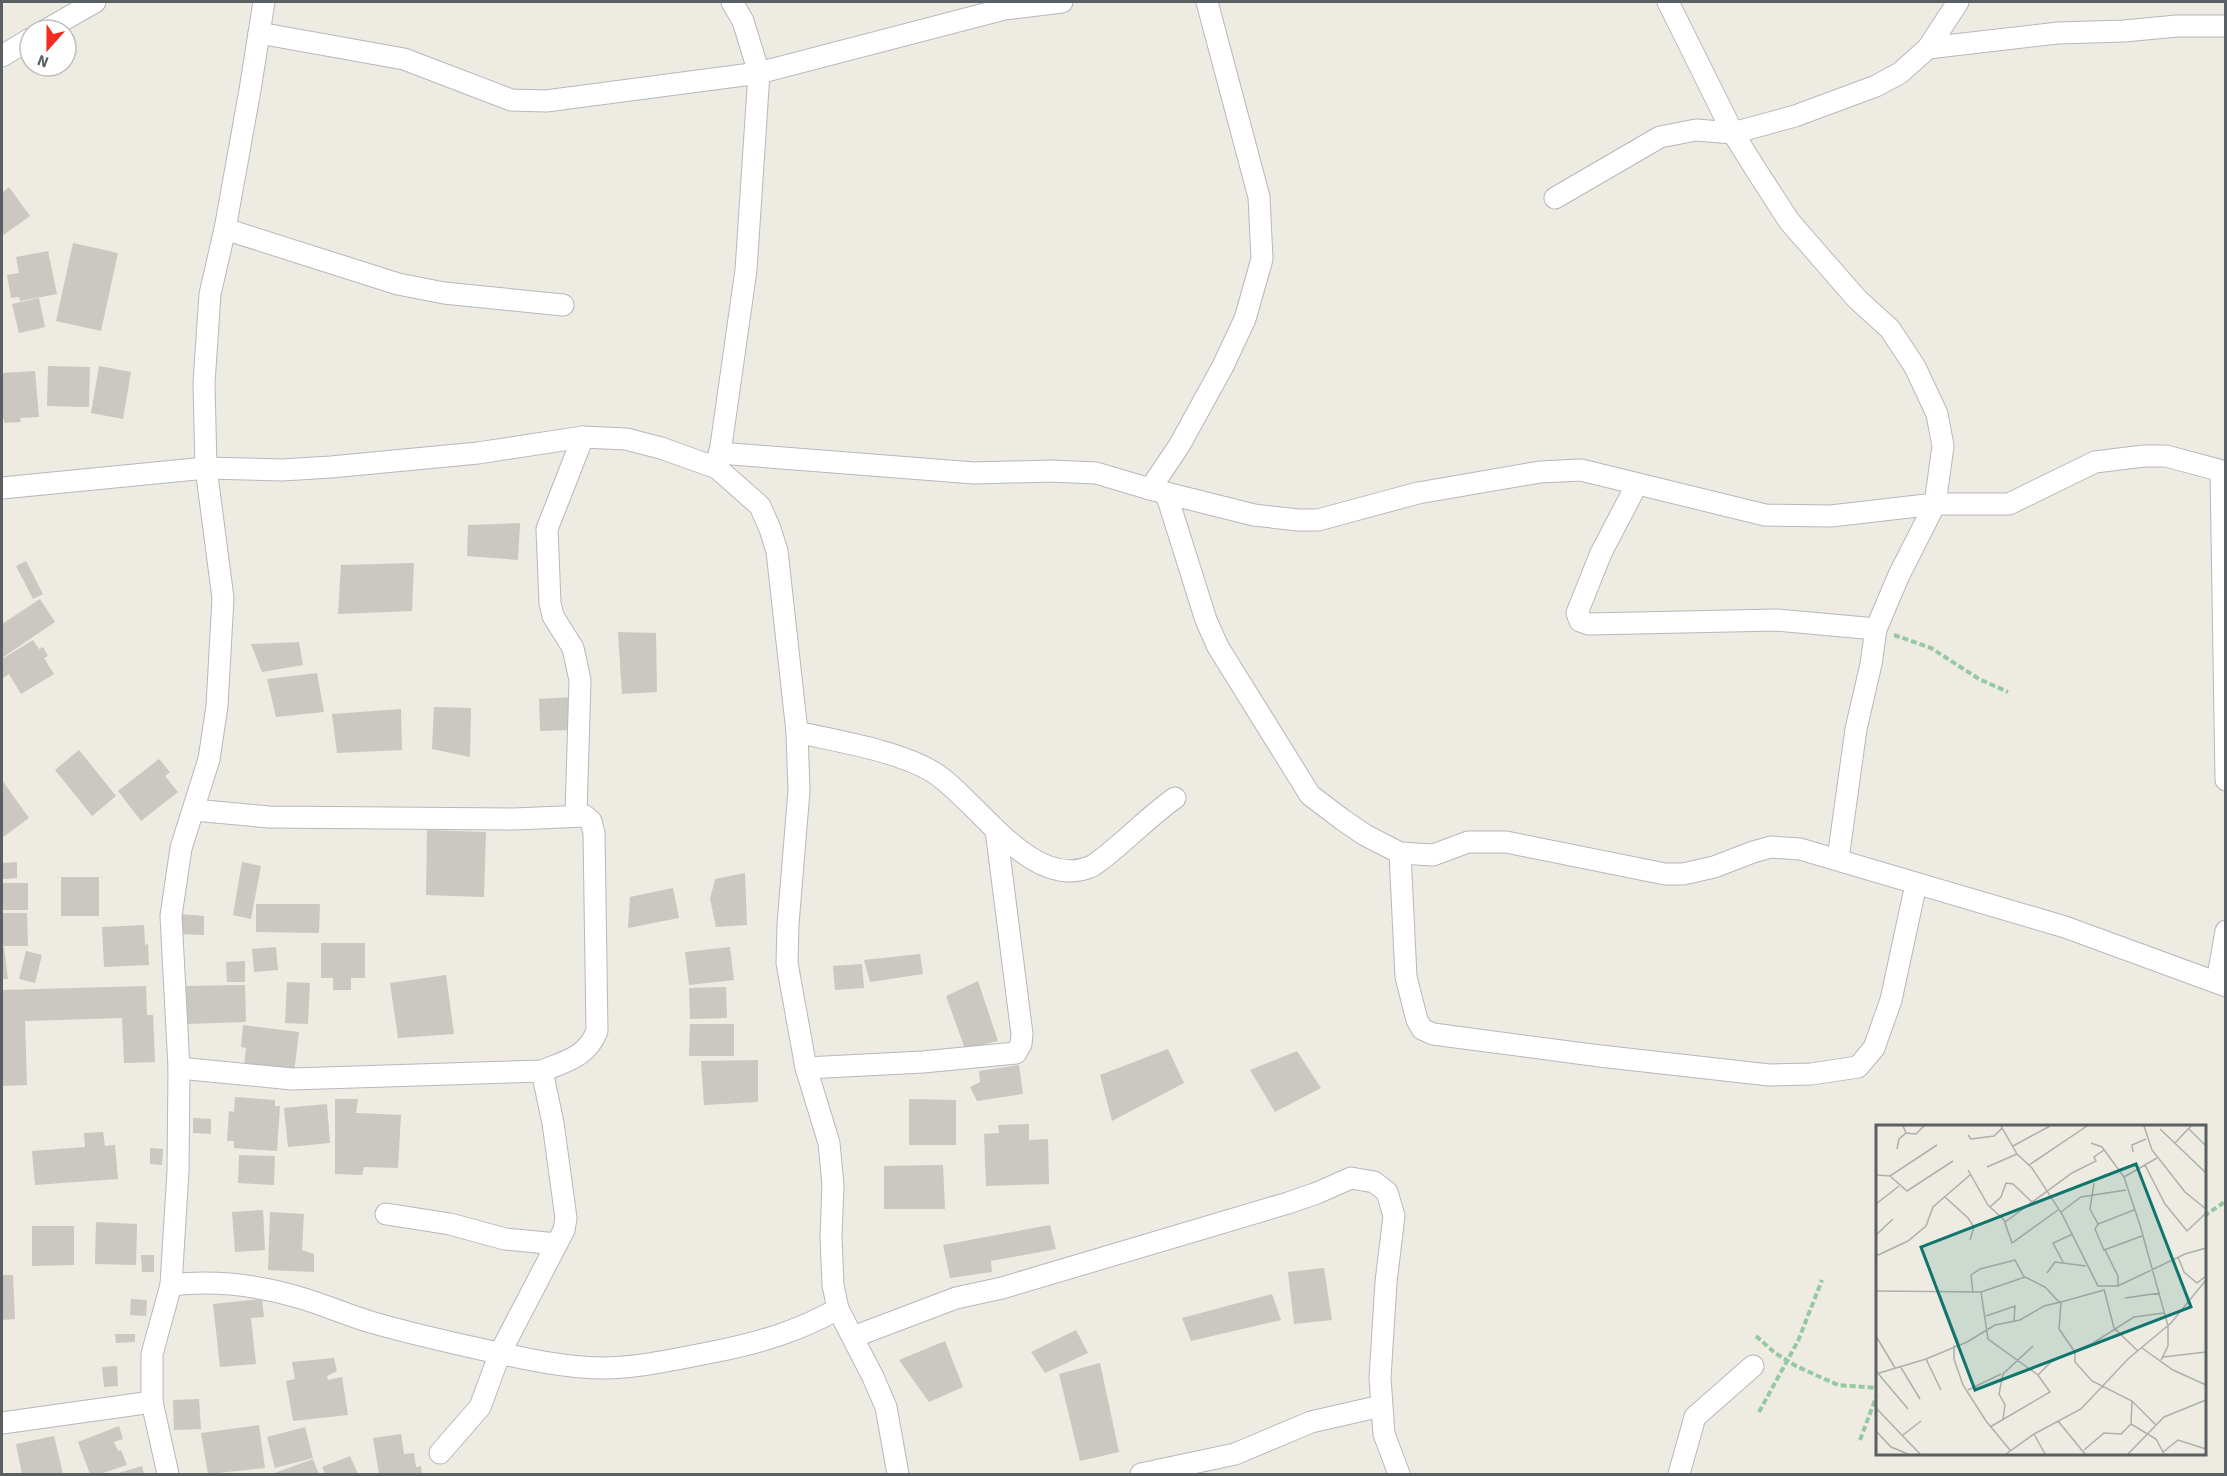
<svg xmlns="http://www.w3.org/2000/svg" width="2227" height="1476" viewBox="0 0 2227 1476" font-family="'Source Sans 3',sans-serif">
<rect width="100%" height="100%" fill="#eeebe2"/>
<g fill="#cbc7c1">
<polygon points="9,187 30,216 2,236 2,193"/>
<polygon points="73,243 118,253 101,331 56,321"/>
<polygon points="48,251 57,294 20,301 19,297 11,298 7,275 19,273 16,257"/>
<polygon points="39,298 45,327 19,333 12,304"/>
<polygon points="48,366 90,367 89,407 47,406"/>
<polygon points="99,366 131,372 123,419 91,413"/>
<polygon points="35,371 39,417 20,418 21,422 4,423 4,419 2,419 2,373"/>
<polygon points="520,523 518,560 467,556 468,525"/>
<polygon points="26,561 43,594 33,599 16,566"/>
<polygon points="414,563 412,611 338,614 341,565"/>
<polygon points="40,599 55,622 2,658 2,624"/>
<polygon points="618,632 656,633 657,692 622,694"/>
<polygon points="33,640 39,649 43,647 48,656 44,658 54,674 21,694 9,674 3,678 2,676 2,659"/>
<polygon points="299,642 303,665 262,672 251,644"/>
<polygon points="317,673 324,712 276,717 267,679"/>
<polygon points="571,697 570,730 540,731 539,699"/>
<polygon points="434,707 471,708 470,757 432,749"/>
<polygon points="401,709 402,750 337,753 332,714"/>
<polygon points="79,750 116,796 92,816 55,770"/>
<polygon points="159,759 170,772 165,776 178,792 141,821 118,791"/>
<polygon points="2,780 29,818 2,838"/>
<polygon points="427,830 486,832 484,897 426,895"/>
<polygon points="17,862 17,878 2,879 2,863"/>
<polygon points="242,862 261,866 251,919 233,915"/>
<polygon points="745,873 747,925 716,927 710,899 715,879"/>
<rect x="61" y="877" width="38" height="39"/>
<rect x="2" y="883" width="26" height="27"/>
<polygon points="673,888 679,918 628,928 630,897"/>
<polygon points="256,904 320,904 319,933 256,932"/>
<polygon points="2,913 27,913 28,946 2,946"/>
<polygon points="181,914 204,916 204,935 180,934"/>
<polygon points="144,925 145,945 148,944 149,965 104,967 102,927"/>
<polygon points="321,943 365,943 365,978 351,978 351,990 333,990 333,978 321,978"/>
<polygon points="2,947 4,947 8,979 2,979"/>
<polygon points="276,947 278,970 254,972 252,949"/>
<polygon points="730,947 734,980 689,985 685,952"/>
<polygon points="26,951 42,955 35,983 19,979"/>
<polygon points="920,954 923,974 870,982 864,960"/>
<polygon points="245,961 245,982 227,982 226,962"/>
<polygon points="862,964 864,988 835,990 833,966"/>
<polygon points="446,975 454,1034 398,1038 390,983"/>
<polygon points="978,981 998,1041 965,1049 946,996"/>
<polygon points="287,982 310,983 308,1024 285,1023"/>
<polygon points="245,985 246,1022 187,1024 186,986"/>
<polygon points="146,986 147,1015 153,1015 155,1062 124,1063 122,1018 25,1021 27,1085 2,1086 2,990"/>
<polygon points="726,987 727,1018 690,1019 689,988"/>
<polygon points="690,1024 734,1024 734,1056 689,1056"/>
<polygon points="243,1025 299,1032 294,1073 244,1067 246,1048 241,1047"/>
<polygon points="1168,1049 1184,1083 1112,1121 1100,1075"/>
<polygon points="1297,1051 1321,1088 1275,1112 1250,1070"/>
<polygon points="758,1060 758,1102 704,1105 701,1061"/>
<polygon points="1019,1065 1023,1094 977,1101 970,1087 980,1082 979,1071"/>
<polygon points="235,1097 275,1100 275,1106 280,1106 277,1151 234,1148 234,1141 227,1141 229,1111 234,1112"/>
<polygon points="335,1099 358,1099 356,1113 401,1115 398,1168 364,1167 362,1175 335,1174"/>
<polygon points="909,1099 956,1100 956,1145 909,1145"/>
<polygon points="327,1104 330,1143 288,1147 284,1108"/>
<polygon points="193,1118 211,1119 211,1134 193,1133"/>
<polygon points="1029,1124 1029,1140 1048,1139 1049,1184 986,1186 984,1134 999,1133 998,1125"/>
<polygon points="103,1132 105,1146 115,1145 118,1179 35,1185 32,1151 85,1147 84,1133"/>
<polygon points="150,1148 163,1149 162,1165 150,1164"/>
<polygon points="239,1155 275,1156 274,1185 238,1183"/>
<polygon points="943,1165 945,1209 884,1209 884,1166"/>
<polygon points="263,1210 265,1250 235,1252 232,1212"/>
<polygon points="270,1212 304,1214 302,1250 314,1254 314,1272 268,1270"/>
<polygon points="96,1222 137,1224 136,1265 95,1264"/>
<polygon points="1050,1225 1056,1249 991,1261 992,1272 950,1278 943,1245"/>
<polygon points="32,1226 74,1226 74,1265 32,1266"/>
<polygon points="141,1255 154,1255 154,1272 142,1272"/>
<polygon points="1324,1268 1332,1320 1294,1324 1288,1272"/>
<polygon points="2,1275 13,1275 15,1319 2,1320"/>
<polygon points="1272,1294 1281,1320 1191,1341 1182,1318"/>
<polygon points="131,1299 147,1300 146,1316 130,1315"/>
<polygon points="262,1299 264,1317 251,1318 256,1364 220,1367 213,1304"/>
<polygon points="1076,1330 1088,1353 1045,1373 1031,1352"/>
<polygon points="115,1334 135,1334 135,1342 116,1343"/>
<polygon points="945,1341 963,1387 929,1402 899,1360"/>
<polygon points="334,1358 337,1371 327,1376 328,1380 342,1377 348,1415 293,1421 286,1381 295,1379 292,1362"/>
<polygon points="1100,1363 1119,1452 1080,1461 1059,1374"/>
<polygon points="117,1366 118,1386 104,1387 102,1367"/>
<polygon points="199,1399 201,1429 174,1430 173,1400"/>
<polygon points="259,1425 265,1468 208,1474 201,1433"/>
<polygon points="119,1426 123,1439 114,1442 118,1451 121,1450 127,1465 100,1474 90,1474 78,1442"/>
<polygon points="305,1427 313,1458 275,1468 267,1437"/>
<polygon points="401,1434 404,1454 414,1453 416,1467 421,1466 422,1474 379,1474 373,1438"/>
<polygon points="54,1436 63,1474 22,1474 16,1444"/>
<polygon points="350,1456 358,1474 325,1474 322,1467"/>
<polygon points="313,1459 319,1474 272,1474"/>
<polygon points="142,1466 144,1474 115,1474"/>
</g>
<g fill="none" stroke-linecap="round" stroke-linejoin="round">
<g stroke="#b5b8bd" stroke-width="23">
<g id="minor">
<polyline points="1668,2 1733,133 1758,173 1789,221 1857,299 1890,329 1915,367 1937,414 1943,446 1935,504 1899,575 1876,629 1871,664 1856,729 1838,859"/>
<polyline points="46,30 95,2"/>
<polyline points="259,33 404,59 511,100 546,101 759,73 1004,9 1062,2"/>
<polyline points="1928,48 2058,33 2124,31 2177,26 2226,26"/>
<polyline points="2,56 30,39"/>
<polyline points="1555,198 1660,137 1696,130 1733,133 1795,116 1876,86 1900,73 1928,48 1958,2"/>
<polyline points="225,229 398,284 444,293 563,305"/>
<polyline points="719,453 974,473 1051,471 1096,473 1150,489 1179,446 1223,366 1245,319 1262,259 1259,197 1207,2"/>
<polyline points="718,467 746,270 759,73 743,21 732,2"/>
<polyline points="2221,471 2226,780"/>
<polyline points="1637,484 1601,553 1577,613 1580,621 1589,624 1777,620 1876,629"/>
<polyline points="2,488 206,468 282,470 331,467 478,453 583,437 626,439 661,448 717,468 760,506 770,529 777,551 797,732 799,791 788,924 787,963 806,1068 829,1143 833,1185 831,1237 833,1285 838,1309 873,1377 886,1407 898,1474"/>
<polyline points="1150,489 1254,515 1298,520 1318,520 1418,493 1540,472 1581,470 1765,515 1831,516 1935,504 2009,504 2095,462 2144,456 2166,456 2226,472"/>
<polyline points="1166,493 1206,620 1218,647 1310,795 1343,820 1365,835 1400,853 1433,855 1468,842 1506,842 1665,874 1683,874 1714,867 1753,852 1771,847 1800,849 2065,927 2226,986"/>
<path d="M797,732C836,741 899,751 933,772C976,798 1030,891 1090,867C1100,862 1110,852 1119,845C1138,829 1155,812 1175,798"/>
<polyline points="576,815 580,680 573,648 553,616 550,603 547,529 583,437"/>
<polyline points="1400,853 1406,977 1417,1020 1422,1029 1433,1034 1600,1056 1769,1075 1811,1074 1858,1067 1874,1048 1891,1000 1916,884"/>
<polyline points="2217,982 2226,931"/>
<path d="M179,1068L292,1079L542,1071C566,1061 587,1057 597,1031L594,833L591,821L585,816L514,819L269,817L194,810"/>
<polyline points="806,1068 923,1062 1016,1053 1021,1044 1022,1034 996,830"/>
<polyline points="386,1214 450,1224 505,1239 557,1244"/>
<path d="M171,1285C215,1280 258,1285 301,1298C325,1305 349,1316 374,1323C409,1333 444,1341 480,1349C521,1358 563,1368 606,1368C644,1367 681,1358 718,1351C762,1342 798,1331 838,1309"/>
<polyline points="853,1337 956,1298 1002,1288 1288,1203 1317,1193 1351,1178 1374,1182 1387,1192 1394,1216 1386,1282 1380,1378 1384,1434 1399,1474"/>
<polyline points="2,1423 152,1402"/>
<polyline points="440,1453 480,1407 500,1353 564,1230 566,1218 553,1123 542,1071"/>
<polyline points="168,1474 152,1402 152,1354 171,1285 178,1171 179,1068 171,916 181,848 209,759 217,706 223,598 206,468 204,383 210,294 225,229 250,90 264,2"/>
<polyline points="1141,1474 1235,1454 1311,1422 1381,1406"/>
<polyline points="1679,1474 1695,1417 1753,1366"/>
</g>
</g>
<g stroke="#95c9a2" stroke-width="4" stroke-dasharray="6 3" stroke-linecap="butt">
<polyline points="1894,635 1931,648 1979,679 2008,692"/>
<polyline points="2204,1216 2226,1201"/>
<polyline points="1756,1336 1775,1353 1796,1366 1838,1385 1878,1388"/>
<polyline points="1759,1412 1798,1341 1822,1280"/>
<polyline points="1860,1440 1878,1392"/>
</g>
<use href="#minor" stroke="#fff" stroke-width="21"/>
</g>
<g transform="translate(1876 1125)">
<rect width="330" height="330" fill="#eeebe2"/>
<path fill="none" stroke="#afafab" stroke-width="1.5" d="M125,1L141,29L156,43L186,89L222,161H242L309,129L330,123M268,1L276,25L309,67L330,84M284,4L330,48M313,4L330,21M30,8L40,9L48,1M92,10L95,14L118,11L126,3M215,18L226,22L248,52L264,100L292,201V221L285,235M299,18L315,1M137,21L174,1M21,24L23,14L30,8L27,1M257,27L256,20L270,14M153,40L211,1M269,40L289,79L311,106L330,88M111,42L141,29M92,45L112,80L128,95L136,118L182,85M0,50L14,51L61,20M14,51L31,66L77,36M248,52L281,33M218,58L214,84L222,99M69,72L92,93L98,102L94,115M0,79L23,61M114,82L125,72L130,58L137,59L156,77M258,85L222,99L219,104L228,125L266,111M185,87L205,72L250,65M129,97L196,48L220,36L218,32L228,25M0,110L17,94M229,125L242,151V161M0,131L32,116L50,101L57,82L94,50M302,132L308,147L321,158L330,151M187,137L177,118L197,109M171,148L179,137L210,141M228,164L238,203L262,226M228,165L185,177L183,204L199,227V237L216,256L256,276L280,300M0,166L105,167L149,152L169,162L184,178M105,167L112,214L162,250L174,267L114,302M97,168L95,150L104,144L139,135L148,152M64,170L83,219M249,173L284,168M110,191L139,181L138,196M0,211L19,243M78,220V234L87,260L110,296L134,325M266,223L297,245L330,260M287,232L330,227M50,234L65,265M24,241L44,274M0,246L32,284M0,249L50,234L91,217L119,200L144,195L168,181L185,177M162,250L175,237L217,218L258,192L288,188M92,265L125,249M256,276L255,299L280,314L288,329M0,283L44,329M127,294L129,280L123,269L127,249L157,221M182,296L209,329M0,306L15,322L32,329M158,309L169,329M27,310L45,296M208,325L228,308L245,309L255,299M287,327L302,315L330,324M130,329L158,309L205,284L252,234L295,198L330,155M252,329L288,292L330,275"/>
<path fill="#0f766e" fill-opacity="0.15" stroke="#0f766e" stroke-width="3" d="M260,39L315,182L99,265L45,122Z"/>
<rect width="330" height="330" fill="none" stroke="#5a5f63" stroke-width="3"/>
</g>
<rect width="2227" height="1476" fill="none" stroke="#5a5f63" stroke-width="6"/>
<g transform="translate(48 48) rotate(201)"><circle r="28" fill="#ffffff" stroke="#bdbfc1" stroke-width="1.5"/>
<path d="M0-4.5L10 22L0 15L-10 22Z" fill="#f32c23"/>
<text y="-9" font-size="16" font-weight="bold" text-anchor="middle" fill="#5a5f63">N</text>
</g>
</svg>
